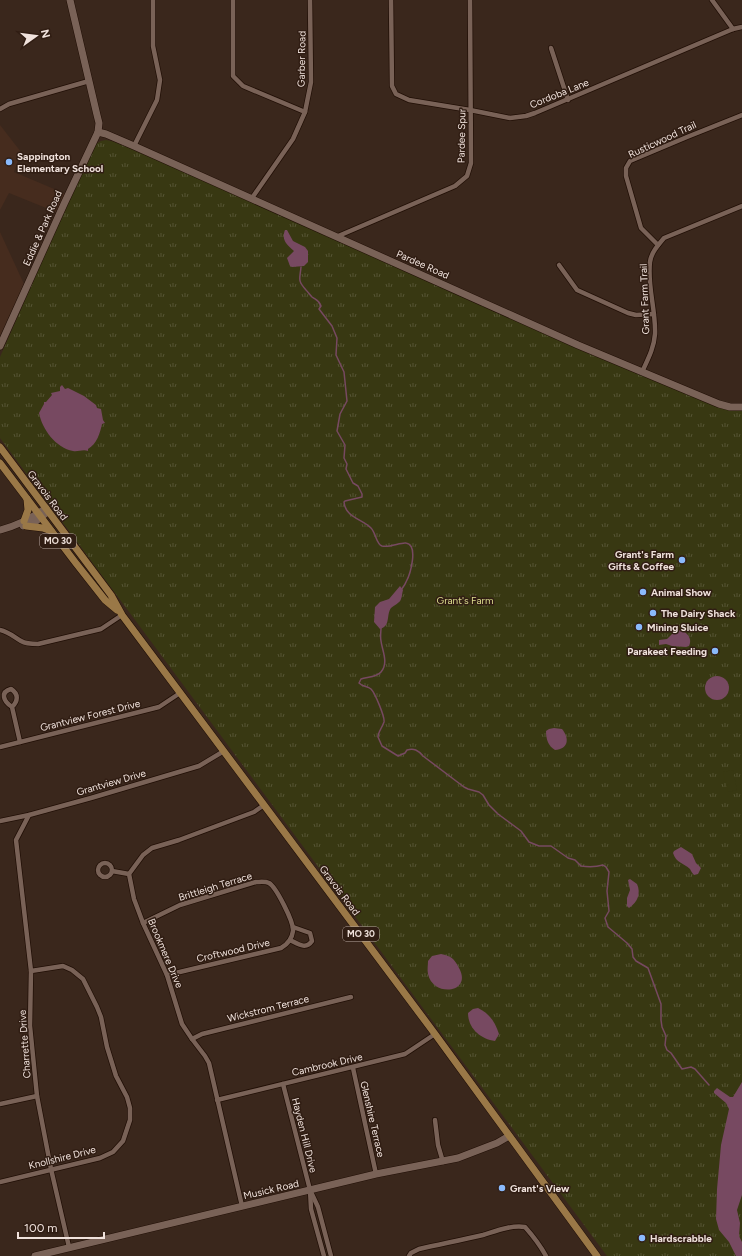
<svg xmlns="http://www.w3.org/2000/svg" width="742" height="1256" viewBox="0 0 742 1256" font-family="Figtree,sans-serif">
<defs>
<pattern id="grass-tufts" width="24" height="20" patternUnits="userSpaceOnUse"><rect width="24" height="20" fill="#383812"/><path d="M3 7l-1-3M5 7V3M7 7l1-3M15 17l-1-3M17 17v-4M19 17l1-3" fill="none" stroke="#555434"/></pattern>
</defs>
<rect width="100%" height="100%" fill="#3a271c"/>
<g fill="#462c1e">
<polygon points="0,125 21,152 14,172 66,194 56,212 9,193 0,210"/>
<polygon points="0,232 24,284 0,336"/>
</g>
<polygon fill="url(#grass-tufts)" points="106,140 115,142 733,410 742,411 742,1256 607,1256 0,438 0,357 71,195 96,144 101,141"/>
<polygon fill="#383812" points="733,770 737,790 728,792 723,772"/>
<g fill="#774961">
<path d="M285,230H287L293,241L305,247L308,251V262L304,266L292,267L290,266L287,258L294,251C287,245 281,240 285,230Z"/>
<path d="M62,385L65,389L68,388L84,396L96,405L97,408L101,409L103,420L105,423L102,424C100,433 97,444 88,449V451C83,449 78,452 73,451C56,448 42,429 39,413L44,404V402H46L52,395L51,393L60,391V387Z"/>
<path d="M400,586L403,590C402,593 402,597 401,599C400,603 394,605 391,608C386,615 391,626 380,629L374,622L375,607L380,602L389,599Z"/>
<path d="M679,630C687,631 693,639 689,646L686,647L672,646L666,644L659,645V640L667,639L674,632Z"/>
<circle cx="717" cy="688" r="12"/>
<path d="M554,728L562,729C570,739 568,749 555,750C548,746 546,739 546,731L549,729Z"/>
<path d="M681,847L692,854L696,863L701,868L698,874L694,875C692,873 691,871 690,869C684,863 676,863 673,853L674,851Z"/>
<path d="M630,879L637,884C641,893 638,902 629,908L627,906V898L630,890L628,880Z"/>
<path d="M441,954C451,956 454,958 459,968C473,993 433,998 428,974C427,970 428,965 428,961L432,956Z"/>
<path d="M478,1008C490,1014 495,1022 499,1034L495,1041C480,1039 468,1028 468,1013L473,1009Z"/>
<polygon points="742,1082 742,1195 737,1210 740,1223 739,1236 742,1242 742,1256 736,1256 729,1242 719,1230 716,1219 717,1189 721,1145 729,1109 726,1103 714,1093 714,1091 717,1088 730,1097 733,1097"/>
</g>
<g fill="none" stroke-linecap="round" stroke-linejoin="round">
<g stroke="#774961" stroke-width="1.5">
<path d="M301,267C300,279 297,280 306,290C308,292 310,295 312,297C316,300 319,300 321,306L319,309L332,326L337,338L336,355L344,372L347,401L340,414L337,431L345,445L344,458L347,464L346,469L353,483L358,486L362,494V497L345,501L344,502C345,517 362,519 371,528C376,533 376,544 382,546C389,548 401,542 406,543C419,545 410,575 406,582C405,585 403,587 401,590"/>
<path d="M381,628C381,632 380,636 381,641C382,650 389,663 381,672C377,677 367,677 361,679L359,683C363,687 367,686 371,689C375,693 385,717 384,722C382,728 378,732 378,737L382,746L398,756L405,753L407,750C414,748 418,750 423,756L464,787L468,789L479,792L483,795L489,805L498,814L521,831L529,842L539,846H551L568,858L575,860L581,866C588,867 596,867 603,865L606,867L609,872L607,891L609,911L605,918L608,927L627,943L632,949L633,957L636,961L648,968L661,1004V1020L662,1027L666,1036L665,1045L667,1050L671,1053L682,1069L691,1067L695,1069L709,1085"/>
</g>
<g stroke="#210f06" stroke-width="6">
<g id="street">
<polyline points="233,0 233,76 243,86 305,112"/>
<polyline points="391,0 392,86 396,94 409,100 470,110 510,118 526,116 535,113 733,29 742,27"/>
<polyline points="712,0 733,29"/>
<polyline points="551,48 568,100"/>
<polyline points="0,109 9,104 89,81"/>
<polyline points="134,146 157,100 160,80 153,46 153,0"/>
<polyline points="252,198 293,139 305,112 311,82 310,0"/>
<polyline points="336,237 455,186 467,176 471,163 470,0"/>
<polyline points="658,245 641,228 626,176 626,168 630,161 687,137 742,115"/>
<polyline points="559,265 577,290 628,313 636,315 654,314"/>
<path d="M642,372C648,359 654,348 655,334C656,310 647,286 650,262C651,253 658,245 664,238L742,206"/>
<path d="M0,630C9,632 14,637 21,641C26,644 32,644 38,644L101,629L122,615"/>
<path d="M12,707C3,701 0,692 11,689C19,694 18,701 12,707L20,742"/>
<polyline points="0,747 159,707 180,693"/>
<polyline points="29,815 16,840 31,971 30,1026 37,1096 51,1169 69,1247"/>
<polyline points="0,821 29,815 91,798 199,766 224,751"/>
<circle cx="105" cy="870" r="7"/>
<polyline points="112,871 129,874"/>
<path d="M143,923L180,905L256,882C260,882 265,881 269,883C276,887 294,922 293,931C292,939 288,944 281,948L167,975"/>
<path d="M290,940C298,944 306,950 312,941L310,933L293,927"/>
<polyline points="192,1039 202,1034 351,997"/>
<polyline points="353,1068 376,1174"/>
<polyline points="283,1084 310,1190 311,1209 324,1256"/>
<polyline points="217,1100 405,1054 435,1034"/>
<polyline points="0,1104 37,1096"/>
<polyline points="435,1120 438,1145 443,1162"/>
<polyline points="0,1182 100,1158 113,1152 123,1141 130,1120 130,1108 127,1097 116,1076 107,1047 101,1017 97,1007 83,979 72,970 63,966 31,971"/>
<polyline points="311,1192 318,1207 331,1256"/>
<polyline points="242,1206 209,1063 205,1056 192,1039 182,1024 167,975 143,923 134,899 129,874 143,855 152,848 179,840 254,812 264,805"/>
<path d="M409,1256L411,1253L419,1249C441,1244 462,1240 483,1235C496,1231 510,1225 525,1227C533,1236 540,1245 546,1256"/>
</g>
</g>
<g stroke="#210f06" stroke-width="8">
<g id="secondary">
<polyline points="98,132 106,134 134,146 578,345 719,404 730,407 742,407"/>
<polyline points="0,346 64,204 98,132 99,123 97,115 70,0"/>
<polyline points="23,526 35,522 45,514"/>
<path d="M0,530C17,526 32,518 46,508"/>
<polyline points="35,1256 376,1174 458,1158 497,1143 509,1136"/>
</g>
</g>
<g stroke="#210f06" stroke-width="8">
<g id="primary">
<polyline points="0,447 111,595 122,615 435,1034 597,1256"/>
<polyline points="0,463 75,562 105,600 117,610"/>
<polyline points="24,521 28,510 27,499"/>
<polyline points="26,526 43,528 51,531"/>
</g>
</g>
<use href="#street" stroke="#796257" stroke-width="4.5"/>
<use href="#secondary" stroke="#796257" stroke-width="7"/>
<use href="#primary" stroke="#9a7847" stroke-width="7"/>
</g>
<g fill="#8abafc" stroke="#301d13" stroke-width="1.5">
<circle cx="9" cy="162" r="4"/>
<circle cx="682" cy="560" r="4"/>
<circle cx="643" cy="592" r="4"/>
<circle cx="653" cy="613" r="4"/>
<circle cx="639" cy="627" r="4"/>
<circle cx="715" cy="651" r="4"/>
<circle cx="502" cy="1188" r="4"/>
<circle cx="642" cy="1238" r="4"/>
</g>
<g text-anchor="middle" stroke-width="3" stroke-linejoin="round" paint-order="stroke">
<g fill="#301d13" stroke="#b6a7a0" stroke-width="1">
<rect x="40" y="534" width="36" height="14" rx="3"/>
<rect x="343" y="927" width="36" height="14" rx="3"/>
</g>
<g font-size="9" font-weight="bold" fill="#f0e2dc">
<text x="58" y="544">MO 30</text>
<text x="361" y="937">MO 30</text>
</g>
<g font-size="10" fill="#f0e2dc" stroke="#301d13">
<text transform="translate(301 59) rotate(-89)" y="4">Garber Road</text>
<text transform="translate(559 93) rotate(-22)" y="4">Cordoba Lane</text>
<text transform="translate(461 136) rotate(-89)" y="4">Pardee Spur</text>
<text transform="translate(662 139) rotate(-25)" y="4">Rusticwood Trail</text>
<text transform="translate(42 228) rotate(-66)" y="4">Eddie &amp; Park Road</text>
<text transform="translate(423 264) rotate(24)" y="4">Pardee Road</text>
<text transform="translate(644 299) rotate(-92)" y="4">Grant Farm Trail</text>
<text transform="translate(48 495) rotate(53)" y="4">Gravois Road</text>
<text transform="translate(90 715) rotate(-14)" y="4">Grantview Forest Drive</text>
<text transform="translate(111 782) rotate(-16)" y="4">Grantview Drive</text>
<text transform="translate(215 886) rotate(-17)" y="4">Brittleigh Terrace</text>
<text transform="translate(340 890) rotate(53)" y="4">Gravois Road</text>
<text transform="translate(233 950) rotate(-13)" y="4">Croftwood Drive</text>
<text transform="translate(166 953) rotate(67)" y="4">Brookmere Drive</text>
<text transform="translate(268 1008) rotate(-14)" y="4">Wickstrom Terrace</text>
<text transform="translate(24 1044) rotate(-94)" y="4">Charrette Drive</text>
<text transform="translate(327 1064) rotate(-13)" y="4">Cambrook Drive</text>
<text transform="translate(373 1119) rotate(77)" y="4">Glenshire Terrace</text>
<text transform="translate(305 1135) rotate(76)" y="4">Hayden Hill Drive</text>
<text transform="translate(62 1157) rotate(-14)" y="4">Knollshire Drive</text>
<text transform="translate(271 1189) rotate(-13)" y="4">Musick Road</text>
</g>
<g font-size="10" font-weight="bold" fill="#f0e2dc" stroke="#301d13" text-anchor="start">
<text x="17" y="160">Sappington<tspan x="17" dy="12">Elementary School</tspan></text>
<text x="674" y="558" text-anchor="end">Grant's Farm<tspan x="674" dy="12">Gifts &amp; Coffee</tspan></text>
<text x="651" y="596">Animal Show</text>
<text x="661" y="617">The Dairy Shack</text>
<text x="647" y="631">Mining Sluice</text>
<text x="707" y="655" text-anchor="end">Parakeet Feeding</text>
<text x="510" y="1192">Grant's View</text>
<text x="650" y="1242">Hardscrabble</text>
</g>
<g font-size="10" fill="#ddde8f" stroke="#301d13">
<text x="465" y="604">Grant's Farm</text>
</g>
</g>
<g transform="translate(36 36) rotate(76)" stroke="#301d13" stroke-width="3" paint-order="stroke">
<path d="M0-3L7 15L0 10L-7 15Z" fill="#f0e2dc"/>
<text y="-6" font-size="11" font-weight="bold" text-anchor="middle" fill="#f0e2dc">N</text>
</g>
<path d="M18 1232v6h86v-6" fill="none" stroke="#f0e2dc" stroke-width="2"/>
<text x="24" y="1232" font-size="12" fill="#f0e2dc" stroke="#301d13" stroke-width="3" paint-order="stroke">100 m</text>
</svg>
